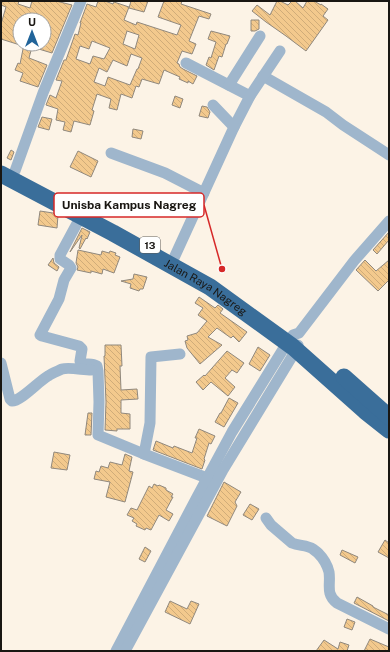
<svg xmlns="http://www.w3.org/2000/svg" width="390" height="652" viewBox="0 0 390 652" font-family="'Public Sans',sans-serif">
<defs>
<pattern id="building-back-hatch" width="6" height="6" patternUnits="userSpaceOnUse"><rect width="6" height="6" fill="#f3c98d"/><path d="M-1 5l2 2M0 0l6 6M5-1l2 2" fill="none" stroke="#d0ac79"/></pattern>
</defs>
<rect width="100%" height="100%" fill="#fcf3e6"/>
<g fill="url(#building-back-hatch)" stroke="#90887d" fill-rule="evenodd">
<polygon points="1,1 19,1 18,4 30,8 32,1 56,1 72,5 52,53 32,47 29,58 47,65 38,87 20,81 23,73 15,70 18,63 20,64 24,44 44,44 44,20 20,20 20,45 1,39 1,24 6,7 1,5"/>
<path d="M98,1H105L113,4L114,2L129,7L124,20L136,25L137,22L177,35L181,25L158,17L164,1H182L181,4L211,14L209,19L199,16L189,41L196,44L192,54L182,51L177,63L179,64L180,67L183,69L197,76L193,84L188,81V83L179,79L180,77L164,70L159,84L142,79L139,87L136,86L132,98L121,94L117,110L109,108L111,99L97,94L92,110L94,111L90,125L74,121L71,132L63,130L65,122L56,120L58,109L46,105L50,95L56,98L62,81L56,80L64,60H66L75,34L78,35L81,23H80L87,4L96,7ZM127,31L139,35L135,49L123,44ZM92,41L110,48L104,59L93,56L90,64L76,59L80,46L89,49ZM131,54L142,58L138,69H137L130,85L108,77L105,86L94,82L99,68L107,72L113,60L127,66Z"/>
<polygon points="131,1 148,1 144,12 129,8"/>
<polygon points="277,1 280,1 288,5 292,1 295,1 303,8 307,1 314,1 321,5 321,4 328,9 323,16 328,20 306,51 286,36 266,22 252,11 257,5 270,15"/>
<polygon points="251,20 259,20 259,29 255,31 251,31"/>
<polygon points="211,31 230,36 227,44 226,44 222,57 219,56 214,70 206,65 209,57 211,58 216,42 208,39"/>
<polygon points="175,96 183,99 180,108 172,105"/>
<polygon points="202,106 207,107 210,112 208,118 199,116"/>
<polygon points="42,117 52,119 49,130 38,127"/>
<polygon points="133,129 143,131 141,139 132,137"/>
<polygon points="11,150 14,152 11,160 7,158"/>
<polygon points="78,151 98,161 91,177 70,167"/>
<polygon points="40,211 53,213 58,215 57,228 38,225"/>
<polygon points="82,228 90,232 87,239 86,238 80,249 79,248 82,235 70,252"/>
<polygon points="389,232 389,240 377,254 373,250"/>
<polygon points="78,250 101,255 102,251 109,253 110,251 116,253 115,255 120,257 114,273 103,269 102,274 91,271 91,273 77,270 78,267 76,263"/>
<polygon points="53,258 54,263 59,267 57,271 48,265"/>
<polygon points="365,260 376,271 389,260 389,280 378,291 356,270"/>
<polygon points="134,274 147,277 143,289 140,289 139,291 130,288 131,284 121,281 133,279"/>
<polygon points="199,297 215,308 218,305 223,309 220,313 247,332 239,342 233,336 231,338 217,328 208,337 222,345 200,364 187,348 185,341 188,340 187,336 197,333 207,321 198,315 203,308 195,303"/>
<polygon points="105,345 121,345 122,366 120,366 121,390 137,389 138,399 121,400 121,413 130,414 130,429 117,429 117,431 105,430 106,402 104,356 105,356"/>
<polygon points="258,347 270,355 260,371 249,364"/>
<polygon points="227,351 244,363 237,373 232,370 225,378 235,387 228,396 211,382 203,390 196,382 204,375 205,376"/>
<polygon points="229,398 238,403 224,427 215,422 220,413 221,413"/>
<polygon points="88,413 92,413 91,435 85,435"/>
<polygon points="199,429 215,436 211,444 209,443 204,459 205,460 202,469 153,450 156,441 173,448 174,446 192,453 197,438 195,438"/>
<polygon points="54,452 70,455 67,470 51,468"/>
<polygon points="125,454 132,457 129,471 133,472 125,502 106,497 110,482 94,479 96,471 99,472 101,466 108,468 110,462 122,465"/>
<polygon points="224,482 241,492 235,502 237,506 227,526 207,516"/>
<polygon points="154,484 158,486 159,485 166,488 166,490 173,494 171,497 173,497 166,510 173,514 169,521 159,515 151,530 146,528 145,530 136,526 137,524 132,521 134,518 127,515 131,508 137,510 149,486 152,488"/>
<polygon points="250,504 259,509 252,520 243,515"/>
<polygon points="385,540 389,543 389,558 378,552"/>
<polygon points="145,547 151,551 145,562 139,559"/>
<polygon points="342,550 358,557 355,563 340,555"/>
<polygon points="357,597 373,606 373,607 389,615 389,621 354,603"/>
<polygon points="170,601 187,609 191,601 199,604 190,624 165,612"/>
<polygon points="347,619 355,622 352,630 344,627"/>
<polygon points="370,639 389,647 389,651 364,651"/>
<polygon points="324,640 338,649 340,642 349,645 347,651 316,651"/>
</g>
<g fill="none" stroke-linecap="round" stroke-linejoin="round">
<g stroke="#9fb6cc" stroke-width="11">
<polyline points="186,63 250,96"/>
<polyline points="263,76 326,112 343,125 389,155"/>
<polyline points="229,85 260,36"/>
<polyline points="234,127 250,96 280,51"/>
<polyline points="111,153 165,173 204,193"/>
<polyline points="15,171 43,93 81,1"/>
<path d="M81,216L60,255V259L69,265L71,268L64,280L59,299L40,335L42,336L79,346L82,349L80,361L81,363C86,365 92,363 97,366L98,371L99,402L98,435L144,454"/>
<polyline points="174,258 234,127 213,105"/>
<polyline points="180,354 151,357 150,423 144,454 207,478"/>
<path d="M1,363L10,399L12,401C21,401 39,381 48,376C52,373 58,371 62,369C69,367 83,370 91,370"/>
<path d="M266,518L271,525L292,543C299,546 307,545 313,549C314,550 317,552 318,553C323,558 327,564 329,572C331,584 325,594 337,603L389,629"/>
<polyline points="116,651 197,497 232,432 287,343 293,335 299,333 354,261 389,221"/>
<polyline points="125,651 223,470 296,350 298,345"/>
</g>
<g stroke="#3a6e9a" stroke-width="17">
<path id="s1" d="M1,174L113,233L210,287L293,347L365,411L389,430"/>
<polyline points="344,377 389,417"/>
</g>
</g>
<g text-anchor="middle" stroke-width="4" stroke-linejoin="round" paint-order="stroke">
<rect fill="#fff" stroke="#5e5c59" stroke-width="1" x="140" y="237" width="20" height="16" rx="3"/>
<g font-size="10" font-weight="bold" fill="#191612">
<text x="150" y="249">13</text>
</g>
<g font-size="11" fill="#191612" stroke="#fff">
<text dy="4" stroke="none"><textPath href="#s1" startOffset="234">Jalan Raya Nagreg</textPath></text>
</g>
</g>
<path fill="none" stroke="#d62828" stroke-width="1.5" d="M222 269L204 205"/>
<circle fill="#d62828" stroke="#fff" stroke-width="1.5" cx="222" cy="269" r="4"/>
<rect fill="#fff" stroke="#d62828" stroke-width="1.5" x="54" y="193" width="150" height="24" rx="4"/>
<g font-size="12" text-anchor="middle" font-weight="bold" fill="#191612">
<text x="129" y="209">Unisba Kampus Nagreg</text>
</g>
<rect width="390" height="652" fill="none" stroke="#191612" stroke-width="4"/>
<g transform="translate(32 32)"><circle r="19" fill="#ffffff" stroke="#a3a2a0"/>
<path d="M0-3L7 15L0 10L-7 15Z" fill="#21649a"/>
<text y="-6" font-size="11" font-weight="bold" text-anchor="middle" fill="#191612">U</text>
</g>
</svg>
